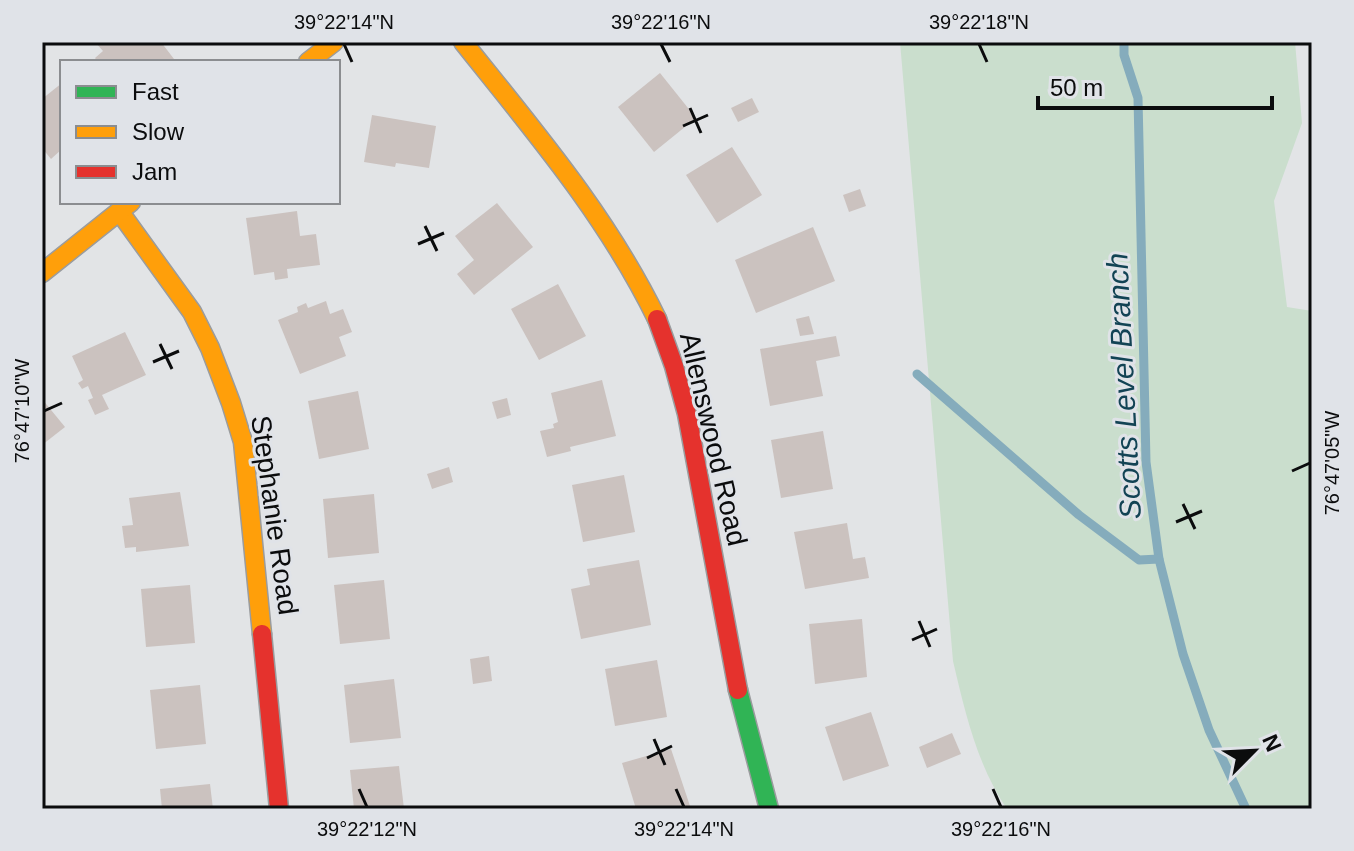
<svg xmlns="http://www.w3.org/2000/svg" width="1354" height="851" viewBox="0 0 1354 851" font-family="Helvetica,sans-serif">
<rect width="100%" height="100%" fill="#e2e4e6"/>
<path fill="#cadecd" d="M900,42H1295L1302,123L1274,201L1287,307L1312,311V809H1007C977,765 965,712 953,661Z"/>
<g fill="none" stroke-linecap="round" stroke-linejoin="round">
<g stroke="#85acbc" stroke-width="9">
<polyline points="1124,42 1124,55 1138,98 1146,462 1159,559 1183,654 1209,730 1246,809"/>
<polyline points="917,374 1079,515 1139,560 1159,559"/>
</g>
</g>
<g fill="#cbc2bf">
<polygon points="95,42 161,42 174,59 170,62 98,62 95,58 103,51"/>
<polygon points="660,73 696,118 654,152 618,107"/>
<polygon points="62,83 62,149 51,159 42,148 42,99"/>
<polygon points="752,98 759,112 738,122 731,108"/>
<polygon points="372,115 436,126 429,168 396,163 395,167 364,162"/>
<polygon points="732,147 762,195 717,223 686,175"/>
<polygon points="860,189 866,206 849,212 843,195"/>
<polygon points="497,203 533,247 474,295 457,274 474,260 455,236"/>
<polygon points="297,211 300,236 316,234 320,265 287,269 288,278 275,280 274,272 254,275 246,218"/>
<polygon points="813,227 835,281 756,313 735,260"/>
<polygon points="558,284 586,336 539,360 511,309"/>
<polygon points="326,301 330,314 343,309 352,332 339,337 346,356 300,374 278,320 298,312 297,307 306,303 308,308"/>
<polygon points="809,316 814,334 800,336 796,319"/>
<polygon points="125,332 146,375 102,395 109,409 95,415 88,400 93,398 88,386 82,389 78,383 83,380 72,356"/>
<polygon points="836,336 840,356 816,361 823,396 770,406 760,349"/>
<polygon points="602,380 616,436 570,447 571,451 547,457 540,431 554,428 553,424 558,422 551,393"/>
<polygon points="358,391 369,449 319,459 308,401"/>
<polygon points="507,398 511,415 497,419 492,402"/>
<polygon points="42,399 65,427 42,445"/>
<polygon points="823,431 833,489 781,498 771,440"/>
<polygon points="449,467 453,482 432,489 427,474"/>
<polygon points="624,475 635,532 583,542 572,485"/>
<polygon points="180,492 189,546 136,552 136,547 125,548 122,526 133,525 129,498"/>
<polygon points="374,494 379,553 328,558 323,499"/>
<polygon points="847,523 853,559 865,557 869,578 805,589 794,532"/>
<polygon points="639,560 651,625 581,639 571,589 590,585 587,569"/>
<polygon points="384,580 390,639 340,644 334,585"/>
<polygon points="190,585 195,643 146,647 141,589"/>
<polygon points="862,619 867,677 815,684 809,624"/>
<polygon points="489,656 492,681 473,684 470,659"/>
<polygon points="657,660 667,717 615,726 605,669"/>
<polygon points="394,679 401,738 350,743 344,685"/>
<polygon points="200,685 206,744 156,749 150,690"/>
<polygon points="871,712 889,766 843,781 825,727"/>
<polygon points="952,733 961,754 927,768 919,747"/>
<polygon points="671,749 691,809 636,809 622,763"/>
<polygon points="399,766 404,809 354,809 350,770"/>
<polygon points="210,784 213,809 162,809 160,789"/>
</g>
<g fill="none" stroke-linecap="round" stroke-linejoin="round">
<g stroke="#9a9c9e" stroke-width="21">
<polyline id="fast" points="738,690 769,809"/>
</g>
<g stroke="#9a9c9e" stroke-width="21">
<g id="slow">
<path d="M463,42C534,131 607,216 657,319"/>
<polyline points="308,62 334,42"/>
<polyline points="119,211 192,312 210,348 231,403 243,442 262,634"/>
<polyline points="42,273 131,202"/>
</g>
</g>
<g stroke="#9a9c9e" stroke-width="21">
<g id="jam">
<polyline points="657,319 674,366 687,414 738,690"/>
<polyline points="262,634 279,809"/>
</g>
</g>
<use href="#fast" stroke="#30b455" stroke-width="18"/>
<use href="#slow" stroke="#ff9f0a" stroke-width="18"/>
<use href="#jam" stroke="#e5322d" stroke-width="18"/>
</g>
<path fill="none" stroke="#0b0c0d" stroke-width="3" d="M344,44L352,62M661,44L670,62M979,44L987,62M690,108L701,133M683,126L708,115M425,226L437,251M418,244L444,233M160,344L172,369M153,362L179,351M44,411L62,403M1292,471L1310,463M1183,504L1195,529M1176,522L1202,511M919,621L930,647M912,640L937,629M654,739L665,765M647,758L672,746M359,789L367,807M676,789L684,807M993,789L1001,807"/>
<g text-anchor="middle" stroke-width="6" stroke-linejoin="round" paint-order="stroke">
<g font-size="28" fill="#0b0c0d" stroke="#e0e3e8">
<text transform="translate(714 439) rotate(77)" y="10">Allenswood Road</text>
<text transform="translate(275 515) rotate(82)" y="10">Stephanie Road</text>
</g>
<g font-size="30" font-style="italic" fill="#124354" stroke="#e0e3e8">
<text transform="translate(1124 386) rotate(-93)" y="10">Scotts Level Branch</text>
</g>
</g>
<rect width="1354" height="851" fill="none" stroke="#e0e3e8" stroke-width="88"/>
<rect x="60" y="60" width="280" height="144" fill="#e0e3e8" stroke="#8b8d90" stroke-width="2"/>
<rect x="76" y="86" width="40" height="12" fill="#30b455" stroke="#8b8d90" stroke-width="2"/>
<text x="132" y="100" font-size="24" fill="#0b0c0d">Fast</text>
<rect x="76" y="126" width="40" height="12" fill="#ff9f0a" stroke="#8b8d90" stroke-width="2"/>
<text x="132" y="140" font-size="24" fill="#0b0c0d">Slow</text>
<rect x="76" y="166" width="40" height="12" fill="#e5322d" stroke="#8b8d90" stroke-width="2"/>
<text x="132" y="180" font-size="24" fill="#0b0c0d">Jam</text>
<g transform="translate(1254 751) rotate(66)" stroke="#e0e3e8" stroke-width="6" paint-order="stroke">
<path d="M0-6L14 30L0 20L-14 30Z" fill="#0b0c0d"/>
<text y="-12" font-size="22" font-weight="bold" text-anchor="middle" fill="#0b0c0d">N</text>
</g>
<path d="M1038 96v12h234v-12" fill="none" stroke="#0b0c0d" stroke-width="4"/>
<text x="1050" y="96" font-size="24" fill="#0b0c0d" stroke="#e0e3e8" stroke-width="6" paint-order="stroke">50 m</text>
<rect x="44" y="44" width="1266" height="763" fill="none" stroke="#0b0c0d" stroke-width="3"/>
<g font-size="20" text-anchor="middle" fill="#0b0c0d">
<text x="344" y="29">39°22'14"N</text>
<text x="661" y="29">39°22'16"N</text>
<text x="979" y="29">39°22'18"N</text>
<text transform="translate(22 411) rotate(-90)" y="7">76°47'10"W</text>
<text transform="translate(1332 463) rotate(-90)" y="7">76°47'05"W</text>
<text x="367" y="836">39°22'12"N</text>
<text x="684" y="836">39°22'14"N</text>
<text x="1001" y="836">39°22'16"N</text>
</g>
</svg>
